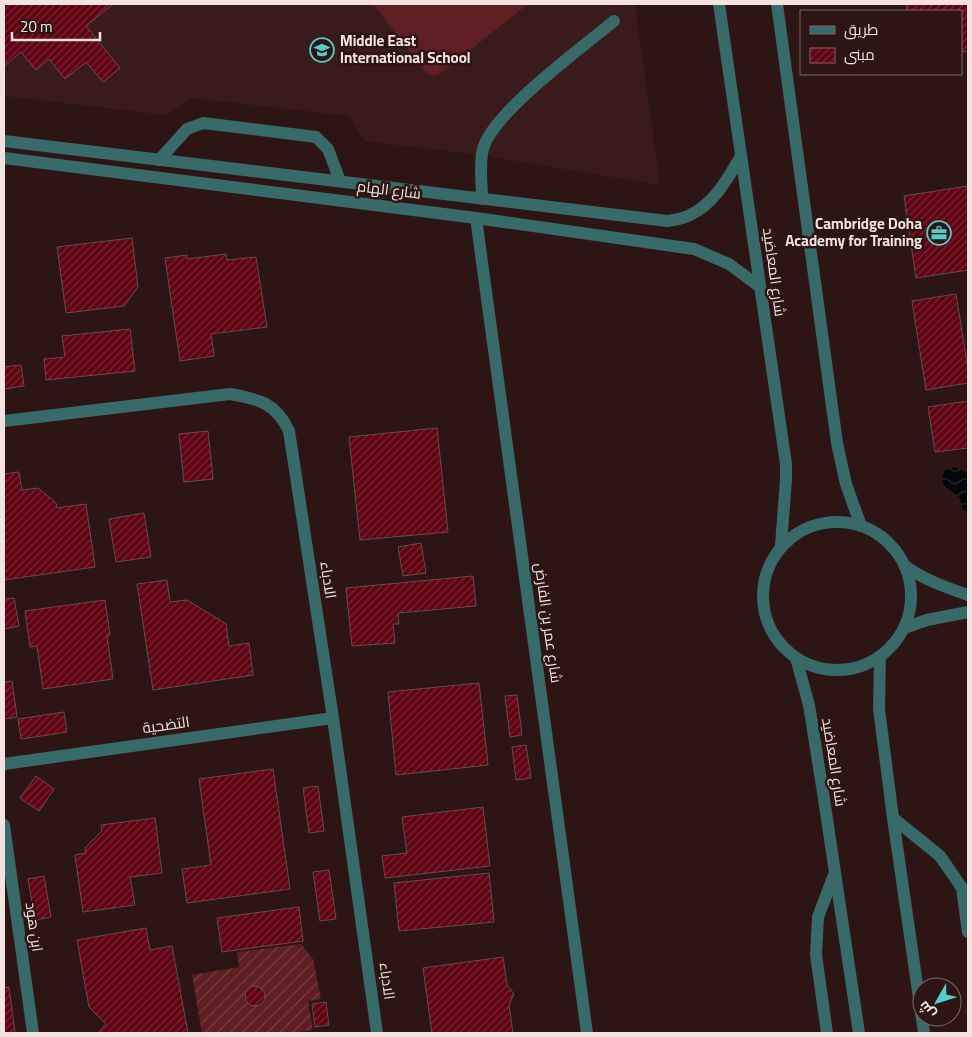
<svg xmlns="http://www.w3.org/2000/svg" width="972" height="1037" viewBox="0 0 972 1037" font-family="Georgia,Cairo,serif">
<defs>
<pattern id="garden-furrows" width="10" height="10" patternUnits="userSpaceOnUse" patternTransform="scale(1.25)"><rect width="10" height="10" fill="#5f1e21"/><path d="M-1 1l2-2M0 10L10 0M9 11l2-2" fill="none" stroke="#773e41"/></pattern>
<pattern id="water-waves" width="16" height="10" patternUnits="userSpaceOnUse" patternTransform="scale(1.25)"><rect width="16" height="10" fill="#000707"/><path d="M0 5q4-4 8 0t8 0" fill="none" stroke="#262b2b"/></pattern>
<pattern id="building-hatch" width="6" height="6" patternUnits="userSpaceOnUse" patternTransform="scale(1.25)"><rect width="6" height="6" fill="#5f0212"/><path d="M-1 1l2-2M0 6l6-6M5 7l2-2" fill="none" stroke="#772734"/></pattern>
</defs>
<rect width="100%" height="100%" fill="#2d1515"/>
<polygon fill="#3a1b1b" points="4,4 635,4 660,185 482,155 364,141 350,116 191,98 167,115 4,96"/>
<polygon fill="url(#garden-furrows)" points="301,944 313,959 321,999 308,1001 313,1030 292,1033 202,1033 192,975 239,967 237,952"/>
<polygon fill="#5f1e21" points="373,4 528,4 440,74 432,76 425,72"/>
<path fill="url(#water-waves)" d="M956,467L968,474V513L962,508L960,498C950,488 937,488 945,470Z"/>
<g fill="url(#building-hatch)" stroke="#684c4b">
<polygon points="4,4 113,4 86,26 120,68 103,82 86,62 65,79 49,59 36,70 21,52 4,66"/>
<polygon points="906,4 968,4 968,51 961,52 961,11 907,11"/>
<polygon points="968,186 968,270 916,278 904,196"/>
<polygon points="132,238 138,287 124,306 66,313 57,247"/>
<polygon points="226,254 227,260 256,257 267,327 211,334 214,356 180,361 165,258 187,255 187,259"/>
<polygon points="956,294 968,369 968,383 926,390 912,301"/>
<polygon points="130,329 135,371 46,380 44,359 65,357 62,336"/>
<polygon points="21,365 24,386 4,389 4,367"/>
<polygon points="968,401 968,448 935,452 928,407"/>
<polygon points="437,428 448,532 360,540 349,437"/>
<polygon points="208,431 213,479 184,482 179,434"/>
<polygon points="19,472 22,490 38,488 56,503 57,508 86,504 95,567 4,580 4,474"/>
<polygon points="144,513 151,557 116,562 109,519"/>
<polygon points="421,543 426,573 403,576 398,547"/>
<polygon points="473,576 476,606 398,613 399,624 393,624 395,643 352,646 346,588"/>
<polygon points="167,580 170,602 187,600 226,624 229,646 249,643 253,675 153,690 137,584"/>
<polygon points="14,598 19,626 4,629 4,599"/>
<polygon points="105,600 110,635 107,636 113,679 43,689 37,646 30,647 25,611"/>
<polygon points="12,681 17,717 4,719 4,682"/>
<polygon points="479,683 488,765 396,775 388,692"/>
<polygon points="517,695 522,735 510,737 505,696"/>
<polygon points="64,712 67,732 21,739 18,719"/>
<polygon points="526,745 531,778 516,780 512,747"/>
<polygon points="273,769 290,889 187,903 182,869 211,865 199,779"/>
<polygon points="36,776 54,789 39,811 20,798"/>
<polygon points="318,786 324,831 309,833 303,788"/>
<polygon points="483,807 490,866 385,878 382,856 407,853 402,817"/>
<polygon points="155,818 162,873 130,877 135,905 83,912 75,855 86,853 85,848 102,831 101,825"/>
<polygon points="329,870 336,919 320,921 313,872"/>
<polygon points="489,873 494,922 399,931 394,883"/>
<polygon points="44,876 51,917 35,920 28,879"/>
<polygon points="299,907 303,941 222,952 217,918"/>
<polygon points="146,928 150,950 172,946 188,1033 98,1033 106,1024 89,1007 77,940"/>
<polygon points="503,957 507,985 514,994 509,1005 513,1033 432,1033 423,968"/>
<circle cx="255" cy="996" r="10"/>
<polygon points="9,987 15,1033 4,1033 4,988"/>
<polygon points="326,1002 329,1025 315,1027 312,1004"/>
</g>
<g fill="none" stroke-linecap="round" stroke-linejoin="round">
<g stroke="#376a68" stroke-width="12">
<polyline points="719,4 786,464 786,479 781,545"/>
<polyline points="777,4 837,443 846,484 861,526"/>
<path d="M4,141L667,221C674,220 683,219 690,215C714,204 728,178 741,156"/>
<polyline points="4,158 476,218 694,249 729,264 760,287"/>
<polyline points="159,160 187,129 203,123 316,137 328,149 340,181"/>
<path d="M482,199C482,183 479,164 483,149C492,113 584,46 614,21"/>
<polyline points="476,218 587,1033"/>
<path d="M4,421L230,394C259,399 276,403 289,431L333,718L377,1033"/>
<circle cx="837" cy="596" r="74"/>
<path d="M904,565C924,580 945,587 968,595"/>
<polyline points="904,628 927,620 968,612"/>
<polyline points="880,656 879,709 893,818 924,1033"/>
<polyline points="796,658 809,705 824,799 859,1033"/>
<polyline points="4,764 333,718"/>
<polyline points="893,818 940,856 962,888 968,932"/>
<polyline points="4,825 33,1033"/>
<polyline points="827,1033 816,955 818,917 834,875"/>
</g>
</g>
<defs>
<g id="school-ring" transform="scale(1.25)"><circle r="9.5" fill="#2d1515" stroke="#53cdc9" stroke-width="1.5"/><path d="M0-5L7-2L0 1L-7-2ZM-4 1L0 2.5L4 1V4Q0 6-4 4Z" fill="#53cdc9"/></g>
<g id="office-ring" transform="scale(1.25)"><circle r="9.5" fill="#2d1515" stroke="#53cdc9" stroke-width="1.5"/><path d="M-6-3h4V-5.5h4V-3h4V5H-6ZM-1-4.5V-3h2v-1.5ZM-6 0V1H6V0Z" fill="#53cdc9"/></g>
</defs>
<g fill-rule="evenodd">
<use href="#school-ring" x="322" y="50"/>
<use href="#office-ring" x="939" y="233"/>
</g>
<g text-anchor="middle" stroke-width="5" stroke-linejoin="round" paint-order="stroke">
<g font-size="15" font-weight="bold" fill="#f4e2e1" stroke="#2d1515" text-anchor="start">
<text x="340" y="46">Middle East<tspan x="340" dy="17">International School</tspan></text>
<text x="922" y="229" text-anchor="end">Cambridge Doha<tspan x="922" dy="17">Academy for Training</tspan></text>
</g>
<g font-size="15" fill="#f4e2e1" stroke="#2d1515">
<text transform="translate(389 190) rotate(7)" y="5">شارع الهام</text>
<text transform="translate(774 272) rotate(82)" y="5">شارع المعاضيد</text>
<text transform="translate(328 580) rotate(81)" y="5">الادباء</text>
<text transform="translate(548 623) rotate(82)" y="5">شارع عمر بن الفارض</text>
<text transform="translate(166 725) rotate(-8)" y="5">التضحية</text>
<text transform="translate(834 762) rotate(81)" y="5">شارع المعاضيد</text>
<text transform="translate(34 927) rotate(82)" y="5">ابن هود</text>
<text transform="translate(387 981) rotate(82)" y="5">الادباء</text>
</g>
</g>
<rect width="972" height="1037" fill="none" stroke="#f4e2e1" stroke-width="10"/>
<rect x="800" y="10" width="162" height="65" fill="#2d1515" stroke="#7d6767"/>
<rect x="810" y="26" width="25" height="8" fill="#376a68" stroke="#7d6767"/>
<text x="844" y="35" font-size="15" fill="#f4e2e1">طريق</text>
<rect x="810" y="48" width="25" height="15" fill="url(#building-hatch)" stroke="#7d6767"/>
<text x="844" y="60" font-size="15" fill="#f4e2e1">مبنى</text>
<g transform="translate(937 1002) rotate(231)"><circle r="24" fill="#2d1515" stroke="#7d6767"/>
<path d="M0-4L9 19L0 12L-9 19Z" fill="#53cdc9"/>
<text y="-8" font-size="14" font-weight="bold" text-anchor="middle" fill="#f4e2e1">ش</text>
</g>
<path d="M12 32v8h88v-8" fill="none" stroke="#f4e2e1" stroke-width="2.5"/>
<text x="20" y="32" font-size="15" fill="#f4e2e1" stroke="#2d1515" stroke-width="4" paint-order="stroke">20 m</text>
</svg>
